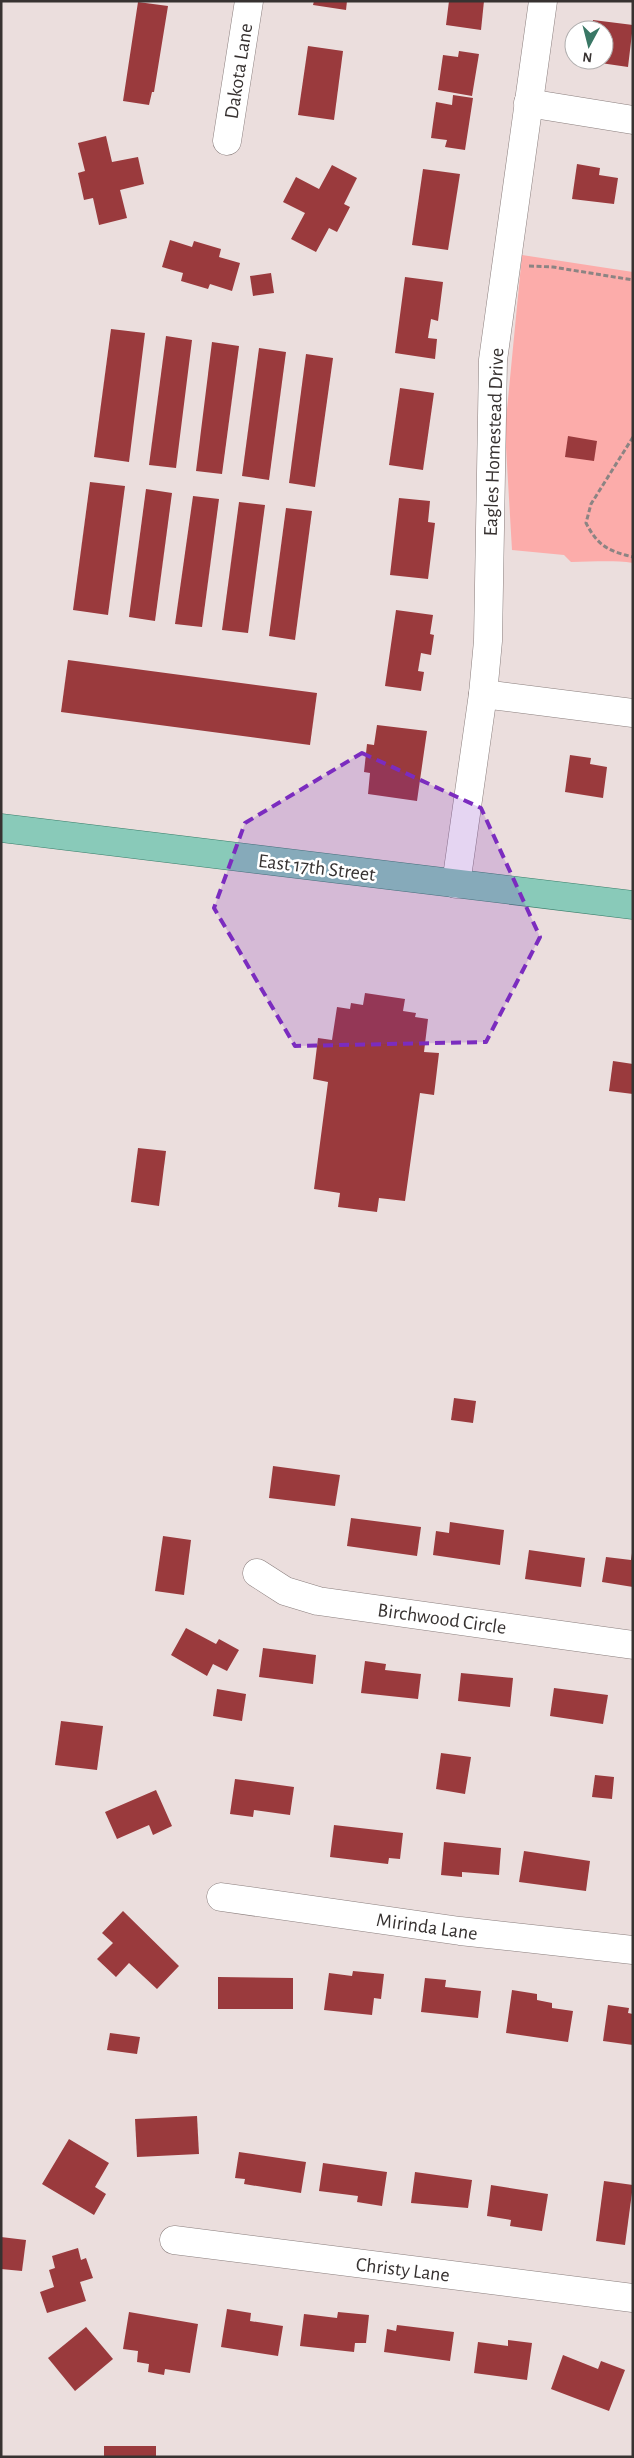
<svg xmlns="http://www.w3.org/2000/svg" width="634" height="2458" viewBox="0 0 634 2458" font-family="'Alegreya Sans',sans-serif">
<rect width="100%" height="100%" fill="#ebdedd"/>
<path fill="#fcacaa" d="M522,255L633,272V563C612,560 592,562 571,562L564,555L512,550L505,430Z"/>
<g fill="#9a3a3d">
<polygon points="314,1 347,1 346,10 313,5"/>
<polygon points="449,1 484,1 481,30 446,25"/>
<polygon points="138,2 168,6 154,92 152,92 149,105 123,101"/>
<polygon points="593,20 633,25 628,67 587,61 604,60 604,30 592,30"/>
<polygon points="308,46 343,51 334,120 298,115"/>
<polygon points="459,51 479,54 472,96 438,90 443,55 458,57"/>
<polygon points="453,95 473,98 465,150 445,147 447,140 431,138 436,102 452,105"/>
<polygon points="106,136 112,162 138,157 144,184 120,190 127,218 99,225 93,198 84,200 78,173 85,171 78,143"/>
<polygon points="577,164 600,168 599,175 618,178 614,204 572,199"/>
<polygon points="332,165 357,178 344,204 350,207 337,232 329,228 316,252 291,239 305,213 283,202 296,177 319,189"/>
<polygon points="423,169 460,174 448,250 412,245"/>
<polygon points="170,240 192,247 194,241 221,249 219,257 240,263 232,291 210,284 208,289 181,281 183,273 162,267"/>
<polygon points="271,273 274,293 253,296 250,276"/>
<polygon points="405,277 443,282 438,321 431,319 428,338 437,339 435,359 395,353"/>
<polygon points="111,329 145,333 129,462 94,457"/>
<polygon points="166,336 192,340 176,468 149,465"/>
<polygon points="212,342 239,346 222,474 196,471"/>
<polygon points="259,348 286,352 269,480 242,476"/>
<polygon points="306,354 333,358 315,487 289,483"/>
<polygon points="400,388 434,393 423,470 389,465"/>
<polygon points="568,436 597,441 594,461 565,457"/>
<polygon points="90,482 125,486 108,615 73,610"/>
<polygon points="146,489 172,493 155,621 129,617"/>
<polygon points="193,496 219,499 202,627 175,624"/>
<polygon points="399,498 430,501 428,522 435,523 428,579 390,575"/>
<polygon points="239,502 265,505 248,633 222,630"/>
<polygon points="286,508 312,511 295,640 269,636"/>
<polygon points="396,610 433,615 430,634 434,635 431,655 421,653 418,671 424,672 421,691 385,686"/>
<polygon points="68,660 317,693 310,745 61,712"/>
<polygon points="377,725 427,731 417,801 368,794 370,773 364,772 367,744 374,745"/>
<polygon points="570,755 591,758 590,764 607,767 603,798 565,792"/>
<polygon points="365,993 405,999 403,1011 416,1013 415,1017 428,1019 424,1052 439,1053 434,1095 420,1093 405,1201 379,1198 377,1212 338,1207 340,1193 314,1189 328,1082 313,1079 318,1038 332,1040 337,1007 350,1009 351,1003 363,1005"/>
<polygon points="613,1061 633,1064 633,1094 609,1091"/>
<polygon points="138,1148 166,1151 159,1206 131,1202"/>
<polygon points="454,1398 476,1401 473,1423 451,1420"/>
<polygon points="273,1466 340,1475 335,1506 269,1498"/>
<polygon points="351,1518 421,1527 417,1556 347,1546"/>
<polygon points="450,1522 504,1530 500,1565 433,1555 436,1531 449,1533"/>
<polygon points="163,1536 191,1540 184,1595 155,1591"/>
<polygon points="529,1550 585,1558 581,1587 525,1579"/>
<polygon points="632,1553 633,1587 602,1582 606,1557 631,1560"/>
<polygon points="186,1628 216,1644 219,1639 239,1650 227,1671 213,1664 207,1676 171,1655"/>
<polygon points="263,1648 316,1655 313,1684 259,1677"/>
<polygon points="365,1661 386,1664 385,1670 421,1674 418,1699 361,1693"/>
<polygon points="461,1673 513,1678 510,1707 458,1701"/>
<polygon points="554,1688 608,1695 603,1724 550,1716"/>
<polygon points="217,1689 246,1694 242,1721 213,1716"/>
<polygon points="61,1721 103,1726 97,1770 55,1765"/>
<polygon points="441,1753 471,1757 465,1794 436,1789"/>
<polygon points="595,1775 614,1777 612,1799 592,1797"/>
<polygon points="235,1779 294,1787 290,1815 254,1810 253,1817 230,1814"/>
<polygon points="156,1790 172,1826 153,1835 149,1825 117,1839 105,1812"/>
<polygon points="334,1825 403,1833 400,1859 389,1858 388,1864 330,1857"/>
<polygon points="444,1842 501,1848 499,1875 462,1872 462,1877 441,1875"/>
<polygon points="524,1851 590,1861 586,1891 519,1882"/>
<polygon points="123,1911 179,1966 157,1989 129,1963 116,1977 97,1959 113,1943 102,1933"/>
<polygon points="353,1971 384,1974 381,1999 374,1998 372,2015 324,2010 329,1973 352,1976"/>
<polygon points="218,1977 293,1978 293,2009 218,2009"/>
<polygon points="425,1978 446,1980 445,1987 481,1991 478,2018 421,2012"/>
<polygon points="512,1990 537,1994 537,2000 552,2003 552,2008 573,2011 568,2042 506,2033"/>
<polygon points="608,2005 629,2008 628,2013 633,2014 633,2045 603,2041"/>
<polygon points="110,2033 140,2037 137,2054 107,2050"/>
<polygon points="197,2116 199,2154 137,2157 135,2119"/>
<polygon points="69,2139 109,2163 95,2187 106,2194 94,2215 42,2184"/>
<polygon points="239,2152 306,2162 301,2193 244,2184 245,2179 235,2178"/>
<polygon points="323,2163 387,2172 382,2206 357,2202 358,2196 319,2191"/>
<polygon points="415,2172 472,2180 468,2208 411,2203"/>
<polygon points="604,2181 633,2185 625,2245 596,2241"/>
<polygon points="491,2185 548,2194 542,2231 510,2226 511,2220 487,2216"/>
<polygon points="1,2237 26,2240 22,2271 1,2269"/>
<polygon points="78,2248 81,2260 86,2258 93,2278 80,2282 86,2301 47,2313 40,2292 54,2287 49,2270 55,2268 52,2256"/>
<polygon points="227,2309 251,2313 250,2321 283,2326 278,2356 221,2347"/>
<polygon points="129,2312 198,2324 190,2373 165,2369 164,2375 148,2372 149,2364 137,2362 138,2351 123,2349"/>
<polygon points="338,2312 369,2315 366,2343 355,2343 354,2352 300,2346 304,2314 337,2318"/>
<polygon points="397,2325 454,2332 450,2361 384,2352 387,2329 396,2331"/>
<polygon points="86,2327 113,2359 75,2391 48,2358"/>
<polygon points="508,2340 532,2343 527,2380 474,2373 478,2342 508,2346"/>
<polygon points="563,2355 598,2369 601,2361 625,2370 609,2411 551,2389"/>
<rect x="104" y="2446" width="52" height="11"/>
</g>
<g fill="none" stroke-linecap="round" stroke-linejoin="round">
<g stroke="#8a7e7d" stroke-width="29">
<g id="minor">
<polyline points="528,103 633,120"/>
<polyline points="227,141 249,1"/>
<polyline points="483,694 633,713"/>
<polyline points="456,884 483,694 488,641 493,360 543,1"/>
<polyline points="257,1573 285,1591 318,1601 633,1645"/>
<polyline points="221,1897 460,1931 633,1950"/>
<polyline points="174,2240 633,2298"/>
</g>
</g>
<g stroke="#3a7e6b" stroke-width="29">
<polyline id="major" points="1,828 633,905"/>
</g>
<g stroke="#8c8483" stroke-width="3" stroke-dasharray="5 2.5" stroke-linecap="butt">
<polyline points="529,266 553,267 633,280"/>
<path d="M633,437L591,504L586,523C598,546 608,551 633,557"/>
</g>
<use href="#minor" stroke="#fff" stroke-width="28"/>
<use href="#major" stroke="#89cab9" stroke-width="28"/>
</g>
<path fill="#7b2cbf" fill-opacity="0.2" stroke="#7b2cbf" stroke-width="4" stroke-dasharray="10 6" stroke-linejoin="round" d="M362,753L481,808L540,937L486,1042L295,1046L214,908L245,823Z"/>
<g text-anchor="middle" stroke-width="5" stroke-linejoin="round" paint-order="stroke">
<g font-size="20" fill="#373231" stroke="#fff">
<text transform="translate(238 71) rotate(-81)" y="7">Dakota Lane</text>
<text transform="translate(493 442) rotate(-88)" y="7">Eagles Homestead Drive</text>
<text transform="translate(317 867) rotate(7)" y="7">East 17th Street</text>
<text transform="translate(442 1618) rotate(8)" y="7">Birchwood Circle</text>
<text transform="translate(427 1926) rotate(8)" y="7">Mirinda Lane</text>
<text transform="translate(403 2269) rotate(7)" y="7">Christy Lane</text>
</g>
</g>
<rect width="634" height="2458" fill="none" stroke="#373231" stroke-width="5"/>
<g transform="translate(589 45) rotate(187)"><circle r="24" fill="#ffffff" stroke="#afadad"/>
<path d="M0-4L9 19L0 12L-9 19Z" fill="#397765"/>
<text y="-8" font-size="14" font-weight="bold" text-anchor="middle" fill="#373231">N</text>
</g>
</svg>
